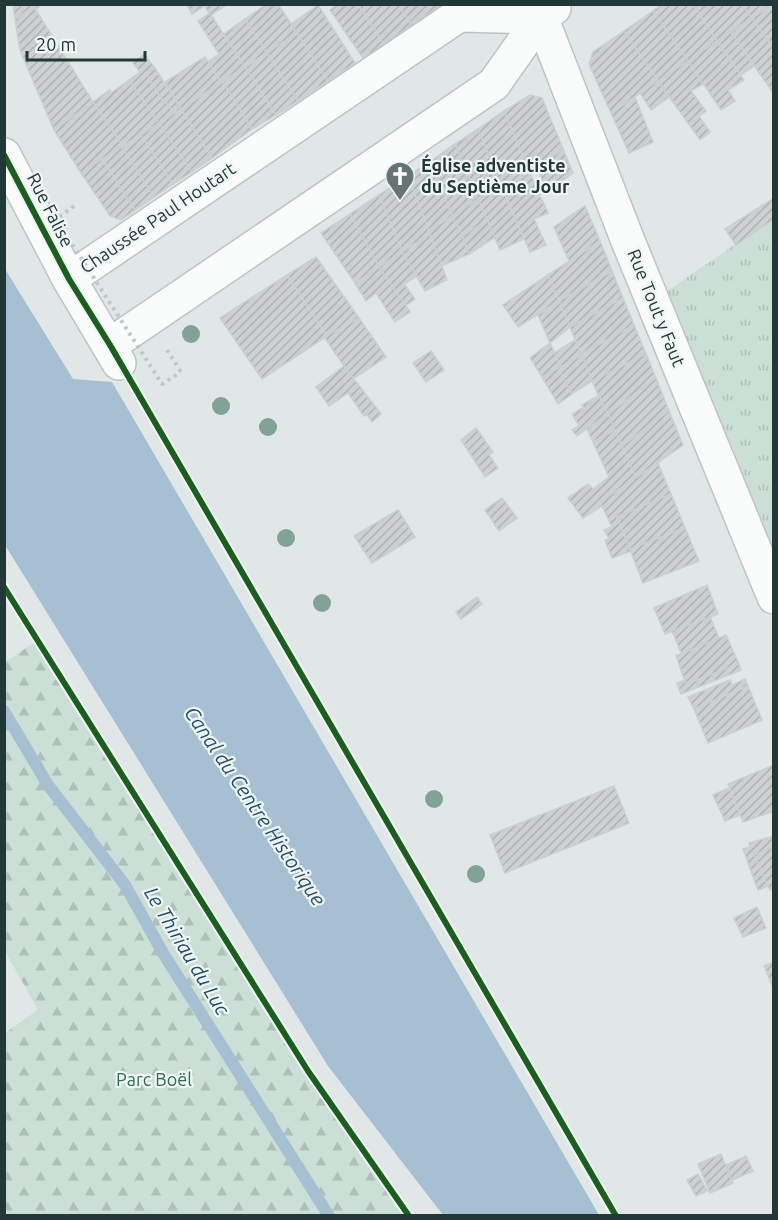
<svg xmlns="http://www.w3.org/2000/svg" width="778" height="1220" viewBox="0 0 778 1220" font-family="Ubuntu,sans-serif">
<defs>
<pattern id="grass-tufts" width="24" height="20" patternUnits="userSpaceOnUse" patternTransform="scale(1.5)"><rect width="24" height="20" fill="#ccdfd7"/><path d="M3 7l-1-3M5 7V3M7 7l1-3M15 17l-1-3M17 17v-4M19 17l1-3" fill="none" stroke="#afc0b9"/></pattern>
<pattern id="forest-firs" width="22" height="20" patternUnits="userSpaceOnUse" patternTransform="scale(1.5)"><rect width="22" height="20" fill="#ccdfd7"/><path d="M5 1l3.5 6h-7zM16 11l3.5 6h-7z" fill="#afc0b9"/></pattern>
<pattern id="building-hatch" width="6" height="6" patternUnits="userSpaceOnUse" patternTransform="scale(1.5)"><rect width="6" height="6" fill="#ccd0d0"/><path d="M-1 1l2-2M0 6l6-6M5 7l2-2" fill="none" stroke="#afb3b3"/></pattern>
</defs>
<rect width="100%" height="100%" fill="#e1e7e6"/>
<polygon fill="url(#grass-tufts)" points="773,218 773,597 653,301"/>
<polygon fill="url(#forest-firs)" points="38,640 308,1071 409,1215 5,1215 5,1033 38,1010 5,951 5,662"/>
<polygon fill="#a6bfd2" points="5,269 73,379 112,382 599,1215 443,1215 328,1066 5,545"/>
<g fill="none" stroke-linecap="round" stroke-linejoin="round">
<polyline stroke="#a6bfd2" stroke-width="12" points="4,711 48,785 125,885 163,953 329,1216"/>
</g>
<g fill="url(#building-hatch)" stroke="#cad0cf" stroke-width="1.5">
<polygon points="13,4 43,4 36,9 34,7 15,19"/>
<polygon points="186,4 202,4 203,7 192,14"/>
<polygon points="204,4 228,4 211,15 245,67 221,82 208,62 219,54 198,21 209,14"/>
<polygon points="267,4 278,4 297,33 267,53 245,19"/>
<polygon points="338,4 358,4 384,44 363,58 330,10"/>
<polygon points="358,4 398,4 412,25 384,44"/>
<polygon points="398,4 442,4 412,25"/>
<polygon points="663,4 693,4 717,41 688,61 653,11"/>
<polygon points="693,4 742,4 752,18 717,41"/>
<polygon points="742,4 772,4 752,18"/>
<polygon points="774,4 774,49 752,18"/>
<polygon points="318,5 355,63 328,81 291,24"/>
<polygon points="34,7 93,102 54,130 20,50 15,19"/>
<polygon points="653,11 688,61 658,81 624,31"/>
<polygon points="752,18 774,49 774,94 731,32"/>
<polygon points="245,19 267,53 245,67 224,34"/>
<polygon points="624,31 658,81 611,113 589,64 593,52"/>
<polygon points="731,32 754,66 741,75 717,41"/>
<polygon points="297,33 328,81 298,101 267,53"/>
<polygon points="717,41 744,80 728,90 735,101 721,110 688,61"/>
<polygon points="267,53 298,101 276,115 245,67"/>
<polygon points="144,54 155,68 147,74 162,100 164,99 174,113 159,123 129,80 140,72 133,63"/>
<polygon points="205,57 221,82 181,109 165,82"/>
<polygon points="688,61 703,84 691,91 706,111 699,116 710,132 700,140 658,81"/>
<polygon points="245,67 276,115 252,129 223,82"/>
<polygon points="155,68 181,109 174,113 164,99 162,100 147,74"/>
<polygon points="129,80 159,123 123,146 93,102 110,90 111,93"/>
<polygon points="658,81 669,97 651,110 640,93"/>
<polygon points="223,82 252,129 212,158 181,109"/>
<polygon points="530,95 542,98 563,149 530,173 504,111"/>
<polygon points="635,97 653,142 629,153 611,113"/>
<polygon points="93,102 123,146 81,173 54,130"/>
<polygon points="181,109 212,158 192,172 159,123"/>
<polygon points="504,111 530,173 503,190 478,129"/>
<polygon points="159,123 192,172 173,184 141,135"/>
<polygon points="478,129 500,184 478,199 455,144"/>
<polygon points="141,135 173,184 154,197 122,147"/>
<polygon points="455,144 478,199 452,216 431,161"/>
<polygon points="122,147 154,197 135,210 102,159"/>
<polygon points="563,149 573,173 547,192 537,168"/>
<polygon points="102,159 135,210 121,220 110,216 81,173"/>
<polygon points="431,161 452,216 429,231 408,176"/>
<polygon points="529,173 530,173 548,213 534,219 546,245 530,252 503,190"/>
<polygon points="408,176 430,234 402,252 379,195"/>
<polygon points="500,184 524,239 500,250 478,199"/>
<polygon points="379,195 402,252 379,267 350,214"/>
<polygon points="774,198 774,219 736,245 725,229"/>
<polygon points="478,199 487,220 463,236 452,216"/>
<polygon points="585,206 600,241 569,261 554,227"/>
<polygon points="350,214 379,267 355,283 321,233"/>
<polygon points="452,216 463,236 469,254 441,266 429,231"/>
<polygon points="487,220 495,237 469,254 463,236"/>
<polygon points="430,234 447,280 425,291 402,252"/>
<polygon points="600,241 612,271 559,301 548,275"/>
<polygon points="402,252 417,276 404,284 415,299 405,306 379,267"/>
<polygon points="316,257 359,318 327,336 287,275"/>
<polygon points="379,267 410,312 395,322 376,293 366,301 355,283"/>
<polygon points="612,271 623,298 570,327 559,301"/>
<polygon points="287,275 327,336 262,379 220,318"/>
<polygon points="548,275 559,301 518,327 503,305"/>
<polygon points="623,298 634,325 581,354 570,327"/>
<polygon points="559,301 570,327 550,343 538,315"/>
<polygon points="359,318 386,357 353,379 324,337"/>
<polygon points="634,325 646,354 592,381 581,354"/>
<polygon points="575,340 582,355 561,367 554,353"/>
<polygon points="550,343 561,367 542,377 530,358"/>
<polygon points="431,351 444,370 426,382 413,363"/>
<polygon points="646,354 656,378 607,414 592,381"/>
<polygon points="582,355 592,381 572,394 558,368"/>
<polygon points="344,366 381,414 372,422 367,414 364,416 348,393 329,406 316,387"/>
<polygon points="558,368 572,394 558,404 542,377"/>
<polygon points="656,378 669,411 622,446 608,414"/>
<polygon points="599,395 607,414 577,436 572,430 579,426 572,414 584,407 582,405"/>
<polygon points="669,411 683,445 636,478 622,446"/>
<polygon points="608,414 615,430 593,442 587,429"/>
<polygon points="476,428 493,452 489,455 498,468 485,477 461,440"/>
<polygon points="615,430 636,478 600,502 602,506 583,518 568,498 588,484 593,489 609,477 593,442"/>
<polygon points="658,463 671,494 617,517 631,551 612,558 605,540 609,539 604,530 612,527 600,502"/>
<polygon points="671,494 685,528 630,549 617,517"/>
<polygon points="502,498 517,518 499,531 485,510"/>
<polygon points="398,510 415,537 372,563 354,536"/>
<polygon points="685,528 699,561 643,583 630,549"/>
<polygon points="707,585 718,614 665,634 654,608"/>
<polygon points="477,597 482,604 461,619 456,612"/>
<polygon points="710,617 719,638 682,655 672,631"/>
<polygon points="726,635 739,664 686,684 676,656"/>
<polygon points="739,664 741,670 681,694 677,683 685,680 686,684"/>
<polygon points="745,679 748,686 694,709 688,697 730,680 732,685"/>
<polygon points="748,686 762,720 708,743 694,709"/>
<polygon points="774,765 774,811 743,822 728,784"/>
<polygon points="614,786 629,823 505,873 490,835"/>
<polygon points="729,788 740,815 725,821 713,795"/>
<polygon points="774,836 774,847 754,855 768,886 758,890 743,849 750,847 749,843"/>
<polygon points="774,847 774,888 770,890 754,855"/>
<polygon points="757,907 766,928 743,937 734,918"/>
<polygon points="774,962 774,990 764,966"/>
<polygon points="721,1154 733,1183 710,1193 698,1164"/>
<polygon points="746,1156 753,1171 732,1180 726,1165"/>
<polygon points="698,1174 707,1191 696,1196 687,1180"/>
</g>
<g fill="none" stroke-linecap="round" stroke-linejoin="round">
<g stroke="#bec4c3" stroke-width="36">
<g id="street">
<polyline points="536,4 628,241 774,597"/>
<polyline points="4,155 69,279 119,363"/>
<polyline points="69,279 459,15 541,17"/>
<polyline points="110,345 494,84 541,17 554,8"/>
</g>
</g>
<g stroke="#bfc7c7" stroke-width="4" stroke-dasharray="3 4.5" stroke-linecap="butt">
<polyline points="167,350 181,372"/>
<polyline points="4,587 308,1071 409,1216"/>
</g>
<use href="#street" stroke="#fafbfb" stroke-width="33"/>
<polyline stroke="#bfc7c7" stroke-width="4" stroke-dasharray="3 4.5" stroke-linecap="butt" points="74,206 56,219 162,384 181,372"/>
<g stroke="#eff6f4" stroke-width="10">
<g id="cycleway">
<polyline points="4,155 69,279 110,345 616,1216"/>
<polyline points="4,587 308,1071 409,1216"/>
</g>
</g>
<use href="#cycleway" stroke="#1b5e20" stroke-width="6"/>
</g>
<g fill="#80a297">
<circle cx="191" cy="334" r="9"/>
<circle cx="221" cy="406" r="9"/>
<circle cx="268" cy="427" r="9"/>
<circle cx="286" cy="538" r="9"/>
<circle cx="322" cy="603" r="9"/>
<circle cx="434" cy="799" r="9"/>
<circle cx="476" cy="874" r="9"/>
</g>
<defs>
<g id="church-pin" transform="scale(1.5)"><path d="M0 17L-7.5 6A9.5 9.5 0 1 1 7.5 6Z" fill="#657574" stroke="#eff6f4"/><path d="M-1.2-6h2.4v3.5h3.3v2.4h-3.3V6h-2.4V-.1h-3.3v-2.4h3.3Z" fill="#fff"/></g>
</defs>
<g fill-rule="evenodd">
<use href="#church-pin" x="400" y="176"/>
</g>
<g text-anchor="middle" stroke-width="4.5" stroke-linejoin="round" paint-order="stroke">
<g font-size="18" font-weight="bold" fill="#223737" stroke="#eff6f4" text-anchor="start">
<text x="421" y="172">Église adventiste<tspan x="421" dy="21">du Septième Jour</tspan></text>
</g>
<g font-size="18" fill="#223737" stroke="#eff6f4">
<text transform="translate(50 210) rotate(63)" y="6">Rue Falise</text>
<text transform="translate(158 218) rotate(-34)" y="6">Chaussée Paul Houtart</text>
<text transform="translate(656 308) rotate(68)" y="6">Rue Tout y Faut</text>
</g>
<g font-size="18" fill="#306a57" stroke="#eff6f4">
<text x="154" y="1086">Parc Boël</text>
</g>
<g font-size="20" font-style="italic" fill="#234b6c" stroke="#eff6f4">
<text transform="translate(255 806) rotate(56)" y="7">Canal du Centre Historique</text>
<text transform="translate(187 951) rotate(59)" y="7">Le Thiriau du Luc</text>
</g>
</g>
<rect width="778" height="1220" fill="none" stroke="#223737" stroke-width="12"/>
<path d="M27 51v9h118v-9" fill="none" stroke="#223737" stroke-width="3"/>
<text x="36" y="51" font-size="18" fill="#223737" stroke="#eff6f4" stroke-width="4.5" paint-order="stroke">20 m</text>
</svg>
